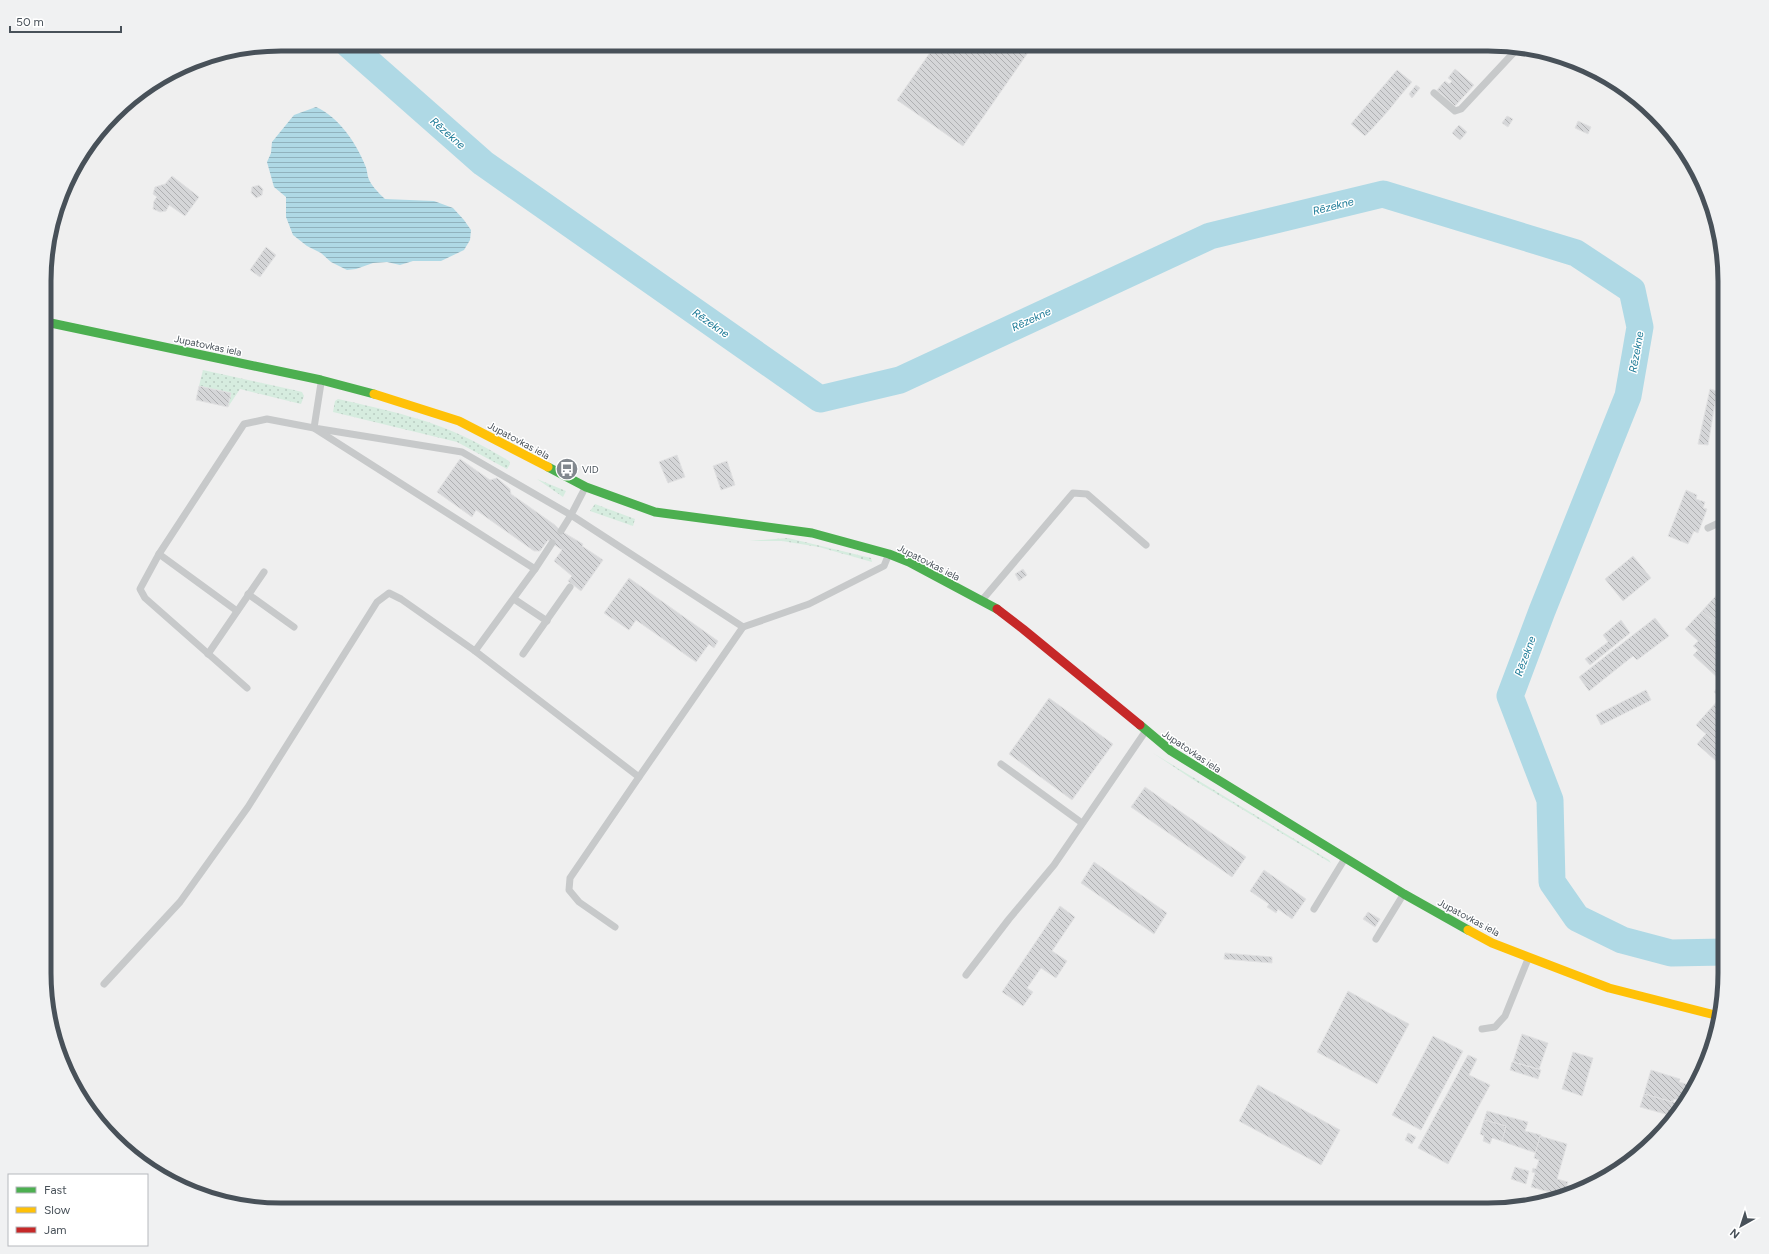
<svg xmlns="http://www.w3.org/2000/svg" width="1769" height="1254" viewBox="0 0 1769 1254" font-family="Figtree,sans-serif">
<defs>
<pattern id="green-dots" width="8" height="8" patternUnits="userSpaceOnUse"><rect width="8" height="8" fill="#d6ecdf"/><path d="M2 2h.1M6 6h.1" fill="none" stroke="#b9ccc2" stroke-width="1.8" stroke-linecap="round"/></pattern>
<pattern id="water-rules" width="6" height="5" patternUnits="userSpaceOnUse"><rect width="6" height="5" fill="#afd9e5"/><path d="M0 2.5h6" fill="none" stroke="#90b2bd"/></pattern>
<pattern id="building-back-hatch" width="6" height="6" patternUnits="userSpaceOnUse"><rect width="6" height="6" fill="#d5d6d8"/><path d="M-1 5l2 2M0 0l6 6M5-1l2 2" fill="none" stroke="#afb0b2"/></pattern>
</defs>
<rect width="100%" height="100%" fill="#efefef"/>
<g fill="url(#green-dots)">
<polygon points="203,370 294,390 302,392 304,396 301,404 240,389 228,407 231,393 199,386"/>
<path d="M338,399C386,410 436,420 479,444C489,449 499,455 509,461L510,464L507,469L457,442L333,412L335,401Z"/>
<polygon points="537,479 566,491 563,497"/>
<polygon points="595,504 635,519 633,526 590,511"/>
<polygon points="788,538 871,558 872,562 819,547 782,541 749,541"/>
<polygon points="1153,753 1329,860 1331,863 1192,779"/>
</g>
<path fill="url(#water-rules)" d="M316,107C339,117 356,143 365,165C367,169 367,173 368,177C371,186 378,192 385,199L434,201L453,208L464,220L471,230L470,240L464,250L441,261H413L400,265L387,262L373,263L356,269L347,270L331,262L321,253L307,246L293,235L286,217V197L274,187L267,162L271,153L272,142L294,115Z"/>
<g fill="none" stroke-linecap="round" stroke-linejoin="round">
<polyline stroke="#afd9e5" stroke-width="27" points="348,44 483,163 820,399 900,380 1210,236 1383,194 1576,253 1632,290 1640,327 1628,396 1542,611 1510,696 1550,800 1552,882 1577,918 1622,940 1671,953 1725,952"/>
</g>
<g fill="url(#building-back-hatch)" stroke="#e1e1e2">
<polygon points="936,44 1034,44 963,146 897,100"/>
<polygon points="1455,69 1474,85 1455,106 1437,90 1445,81 1449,84 1452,81 1448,78"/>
<polygon points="1397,70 1412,82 1400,96 1386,83"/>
<polygon points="1386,83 1400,96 1388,111 1373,98"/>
<polygon points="1416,85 1420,88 1412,98 1409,94"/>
<polygon points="1373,98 1388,111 1370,131 1356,118"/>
<polygon points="1507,116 1513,119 1508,127 1502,123"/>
<polygon points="1356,118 1370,131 1365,136 1351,124"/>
<polygon points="1578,121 1591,127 1588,134 1575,128"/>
<polygon points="1459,125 1467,132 1460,140 1452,133"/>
<polygon points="172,176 199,197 185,216 169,205 166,211 160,212 153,209 154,201 157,197 153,194 155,187 165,184"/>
<polygon points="259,185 263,189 262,195 256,198 251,193 252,187"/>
<polygon points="266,247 276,255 260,277 250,270"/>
<polygon points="199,386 231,393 228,407 196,400"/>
<polygon points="1710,389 1717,391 1708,445 1698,444"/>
<polygon points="677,455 685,477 668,483 659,462"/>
<polygon points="460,459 490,480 497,478 510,489 511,494 555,525 561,531 583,544 582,546 603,560 581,591 568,581 572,576 554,561 562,550 548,540 540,551 534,551 476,510 472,517 437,492"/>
<polygon points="727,461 735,485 721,490 713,466"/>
<polygon points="1686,490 1697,495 1696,499 1705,502 1703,508 1707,509 1698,533 1694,531 1688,544 1668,536"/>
<polygon points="1633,556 1651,578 1623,601 1605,579"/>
<polygon points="1023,569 1027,575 1019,581 1015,574"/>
<polygon points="629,578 718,641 714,648 709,644 696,662 636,620 629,630 604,613"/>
<polygon points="1725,586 1725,631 1724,631 1702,611"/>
<polygon points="1702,611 1725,631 1725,675 1720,680 1693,655 1698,650 1693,646 1698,641 1685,629"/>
<polygon points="1655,618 1669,636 1637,660 1633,656 1589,691 1579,677"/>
<polygon points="1621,620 1630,633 1590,665 1585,659 1608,642 1603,635"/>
<polygon points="1718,687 1725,693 1725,738 1718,745 1725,751 1725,769 1697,744 1706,734 1696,725 1720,698 1714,692"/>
<polygon points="1646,690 1651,700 1601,725 1596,715"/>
<polygon points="1049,698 1113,744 1072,800 1009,754"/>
<polygon points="1145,787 1246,857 1232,877 1131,807"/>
<polygon points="1094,862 1167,913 1154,934 1081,883"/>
<polygon points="1264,870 1306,899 1292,919 1278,909 1276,913 1267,907 1269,904 1250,891"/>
<polygon points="1060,906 1075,917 1052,951 1067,961 1056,978 1041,968 1027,988 1033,992 1023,1006 1002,992"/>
<polygon points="1368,912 1380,919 1375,927 1363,919"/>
<polygon points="1225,953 1272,957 1272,963 1224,959"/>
<polygon points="1348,991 1409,1024 1377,1084 1317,1052"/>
<polygon points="1522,1034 1548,1043 1539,1069 1513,1062"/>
<polygon points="1433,1036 1463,1051 1421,1130 1392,1115"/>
<polygon points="1573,1052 1593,1058 1582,1096 1562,1089"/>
<polygon points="1468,1055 1477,1059 1469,1075 1490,1085 1448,1164 1418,1148"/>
<polygon points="1512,1062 1541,1070 1538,1079 1510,1070"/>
<polygon points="1651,1070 1680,1079 1679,1082 1693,1086 1684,1102 1674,1099 1673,1102 1644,1094"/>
<polygon points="1258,1085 1340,1130 1321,1165 1239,1121"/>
<polygon points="1644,1094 1680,1104 1676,1117 1640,1107"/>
<polygon points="1487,1111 1528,1122 1525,1131 1541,1135 1536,1153 1501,1141 1506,1126 1484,1120"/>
<polygon points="1484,1120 1506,1126 1502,1141 1492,1138 1490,1144 1483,1141 1484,1136 1480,1134"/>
<polygon points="1408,1133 1416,1137 1412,1144 1405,1140"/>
<polygon points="1540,1136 1567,1144 1557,1179 1568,1182 1564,1196 1531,1187 1535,1173 1532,1172 1533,1168 1536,1169 1539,1160 1534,1158"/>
<polygon points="1515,1167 1529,1171 1526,1184 1511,1179"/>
</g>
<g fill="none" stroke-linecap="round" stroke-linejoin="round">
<g stroke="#c7c9ca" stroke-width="7">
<polyline points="1434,93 1455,111 1461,109 1518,48"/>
<polyline points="321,383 314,428 462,452 571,515 561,531"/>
<polyline points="585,488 571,515 743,627 809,604 884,566 888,556"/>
<polyline points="1708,528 1725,520"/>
<polyline points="159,554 140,589 145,598 247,688"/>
<polyline points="535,569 552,543"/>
<polyline points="248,594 294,627"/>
<polyline points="514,599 547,621"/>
<polyline points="983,599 1073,493 1087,494 1146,545"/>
<polyline points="475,651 639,777 570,878 569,890 579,902 615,927"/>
<polyline points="208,654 264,572"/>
<polyline points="523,654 570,587"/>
<polyline points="1001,764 1082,823"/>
<polyline points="639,777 743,627"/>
<polyline points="1314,909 1344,860"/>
<polyline points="1376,939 1403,895"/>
<polyline points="966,975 1009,919 1054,865 1145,732"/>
<polyline points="104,984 180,902 248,807 377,602 389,593 401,599 475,651 535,569 314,428 267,419 244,424 159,554 237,611"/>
<polyline points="1482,1029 1495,1027 1505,1016 1528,959"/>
</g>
<g stroke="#4caf50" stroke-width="9">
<polyline points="46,322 321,380 374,394"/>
<polyline points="548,467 586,487 655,512 812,533 889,554 909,562 997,609"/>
<polyline points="1140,725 1171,751 1404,894 1468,930"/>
</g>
<g stroke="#ffc107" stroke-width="9">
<polyline points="374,394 459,421 548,467"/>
<polyline points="1468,930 1492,943 1609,988 1719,1016"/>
</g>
<polyline stroke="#c62828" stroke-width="9" points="997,609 1023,629 1140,725"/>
</g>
<defs>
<g id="bus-disc" transform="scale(1.15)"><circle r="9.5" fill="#82888e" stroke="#fff"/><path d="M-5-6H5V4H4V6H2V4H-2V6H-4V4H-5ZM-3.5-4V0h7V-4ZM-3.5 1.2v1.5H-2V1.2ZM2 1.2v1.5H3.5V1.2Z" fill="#fff"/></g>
</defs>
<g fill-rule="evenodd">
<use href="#bus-disc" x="567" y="469"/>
</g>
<g text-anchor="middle" stroke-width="3" stroke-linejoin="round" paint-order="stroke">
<g font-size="10" fill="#485159" stroke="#fff">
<text transform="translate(208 345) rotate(12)" y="4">Jupatovkas iela</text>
<text transform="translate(519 440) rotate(28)" y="4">Jupatovkas iela</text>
<text transform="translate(929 562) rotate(27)" y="4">Jupatovkas iela</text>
<text transform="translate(1192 751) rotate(34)" y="4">Jupatovkas iela</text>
<text transform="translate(1469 917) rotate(28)" y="4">Jupatovkas iela</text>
</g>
<g font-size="10" fill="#485159" stroke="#fff" text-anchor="start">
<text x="582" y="473">VID</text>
</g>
<g font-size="11" font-style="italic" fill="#1d7b97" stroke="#fff">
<text transform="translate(448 133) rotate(41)" y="4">Rēzekne</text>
<text transform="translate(1333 206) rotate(-14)" y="4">Rēzekne</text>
<text transform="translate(1031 319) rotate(-25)" y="4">Rēzekne</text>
<text transform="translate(711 323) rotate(35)" y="4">Rēzekne</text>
<text transform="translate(1636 352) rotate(-80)" y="4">Rēzekne</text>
<text transform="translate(1525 656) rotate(-70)" y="4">Rēzekne</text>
</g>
</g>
<path d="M0 0H1769V1254H0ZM281 51H1488A230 230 0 0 1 1718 281V973A230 230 0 0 1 1488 1203H281A230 230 0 0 1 51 973V281A230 230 0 0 1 281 51Z" fill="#f0f1f2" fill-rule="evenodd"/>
<path fill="none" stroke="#485159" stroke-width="5" d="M281 51H1488A230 230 0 0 1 1718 281V973A230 230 0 0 1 1488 1203H281A230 230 0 0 1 51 973V281A230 230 0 0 1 281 51Z"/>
<rect x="8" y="1174" width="140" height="72" fill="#ffffff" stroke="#b6b9bd"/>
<rect x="16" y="1187" width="20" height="6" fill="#4caf50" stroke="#b6b9bd"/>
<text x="44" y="1194" font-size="12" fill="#485159">Fast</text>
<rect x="16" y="1207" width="20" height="6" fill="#ffc107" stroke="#b6b9bd"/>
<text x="44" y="1214" font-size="12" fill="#485159">Slow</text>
<rect x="16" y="1227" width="20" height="6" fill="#c62828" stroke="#b6b9bd"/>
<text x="44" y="1234" font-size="12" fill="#485159">Jam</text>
<g transform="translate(1741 1226) rotate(219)" stroke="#ffffff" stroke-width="3" paint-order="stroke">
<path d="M0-3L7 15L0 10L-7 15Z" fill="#485159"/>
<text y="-6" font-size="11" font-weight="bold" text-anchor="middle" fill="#485159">N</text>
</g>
<path d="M10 26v6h111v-6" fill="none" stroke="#485159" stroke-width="2"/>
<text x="16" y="26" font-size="12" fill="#485159" stroke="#ffffff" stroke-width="3" paint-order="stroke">50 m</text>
</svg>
